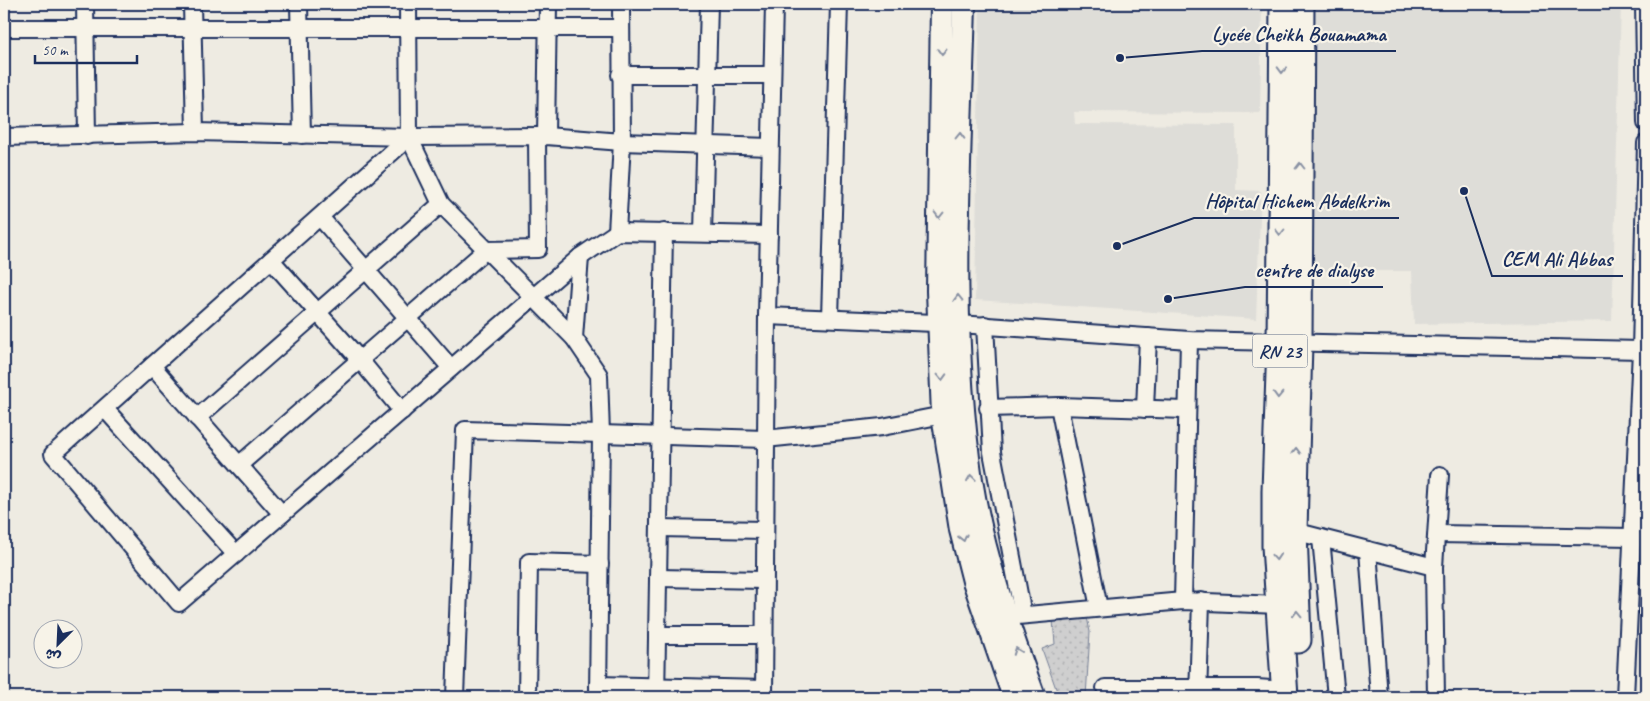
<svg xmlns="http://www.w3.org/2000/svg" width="1650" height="701" viewBox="0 0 1650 701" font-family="Caveat,'Playpen Sans Arabic',sans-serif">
<defs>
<pattern id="grass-dots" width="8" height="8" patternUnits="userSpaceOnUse" patternTransform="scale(1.25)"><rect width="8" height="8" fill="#cfcfcf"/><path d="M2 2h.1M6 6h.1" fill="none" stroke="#b1b2b4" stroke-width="1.8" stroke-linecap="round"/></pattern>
</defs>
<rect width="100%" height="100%" fill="#eeebe2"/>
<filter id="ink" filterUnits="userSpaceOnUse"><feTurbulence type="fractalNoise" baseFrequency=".02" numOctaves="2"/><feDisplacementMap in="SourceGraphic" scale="10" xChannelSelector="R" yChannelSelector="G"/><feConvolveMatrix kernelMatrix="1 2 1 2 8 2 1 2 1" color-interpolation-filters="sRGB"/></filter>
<g filter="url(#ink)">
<g fill="#deddd8">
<polygon points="980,4 1262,4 1260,113 1074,112 1075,124 1236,125 1236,190 1261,191 1256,319 975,300"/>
<polygon points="1314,4 1621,4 1612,321 1414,324 1412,271 1310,271"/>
</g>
<polygon fill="url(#grass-dots)" stroke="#757f96" points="1087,617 1090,632 1086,697 1059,697 1042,649 1055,644 1053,620"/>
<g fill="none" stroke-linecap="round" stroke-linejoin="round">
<g stroke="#1b2f5e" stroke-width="20">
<g id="street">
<polyline points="85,4 87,136"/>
<polyline points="192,4 195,132"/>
<polyline points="299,4 302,135"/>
<polyline points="408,4 409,137 441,204 574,338 599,375 601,434 598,697"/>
<polyline points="1644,4 1646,123"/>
<polyline points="4,28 621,28"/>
<polyline points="620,75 772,75"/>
<polyline points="546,136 548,4"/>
<polyline points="4,137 195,132 409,137 546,136 622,142 770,147"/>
<polyline points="409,137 53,454 179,603 580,257 617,232 769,235"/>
<polyline points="320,217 451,368"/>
<polyline points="617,232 622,142 621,4"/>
<polyline points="703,233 709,4"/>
<polyline points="271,260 360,360 402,411"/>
<polyline points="767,316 959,324 1189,340 1641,350"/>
<polyline points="830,318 839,4"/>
<polyline points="985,325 992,452 1023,615"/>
<polyline points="574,338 580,257"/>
<polyline points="152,366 282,514"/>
<polyline points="1059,406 1099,608"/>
<polyline points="988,408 1059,406 1186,410"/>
<polyline points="105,409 236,554"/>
<polyline points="1145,409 1148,337"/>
<polyline points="197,418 441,204"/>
<polyline points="239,465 486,250 538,249 537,136"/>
<polyline points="659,528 765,530"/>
<polyline points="1294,531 1434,567"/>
<polyline points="1437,534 1633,537"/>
<polyline points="1321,538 1336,697"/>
<polyline points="1368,550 1379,697"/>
<polyline points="658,578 764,580"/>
<polyline points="1183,601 1189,340"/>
<polyline points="995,618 1183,601 1279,605"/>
<polyline points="657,635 764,635"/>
<polyline points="598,685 764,689"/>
<polyline points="1105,688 1257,688 1284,690"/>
<polyline points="455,697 465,430 765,439 882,427 943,415"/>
<polyline points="527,697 529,562 600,564"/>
<polyline points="656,697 664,232"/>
<polyline points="764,697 767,316 774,4"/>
<polyline points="1198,697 1201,601"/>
<polyline points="1436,697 1434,567 1440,475"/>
<polyline points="1625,697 1641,350 1646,143"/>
</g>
</g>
<g stroke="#1b2f5e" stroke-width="26">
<g id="secondary">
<polyline points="942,4 938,291 943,415 961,530 974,581 1014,697"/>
<path d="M964,4C960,162 948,322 971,480C983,555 1008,626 1034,697"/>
</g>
</g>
<g stroke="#1b2f5e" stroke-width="29">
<g id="primary">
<polyline points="1283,4 1280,343 1275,491 1275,546 1285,697"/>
<polyline points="1298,640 1294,531 1299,343 1301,4"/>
</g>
</g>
<use href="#street" stroke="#f7f3e8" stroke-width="16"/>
<use href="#secondary" stroke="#f7f3e8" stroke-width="22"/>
<use href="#primary" stroke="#f7f3e8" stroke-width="25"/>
</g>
<defs><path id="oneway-chevron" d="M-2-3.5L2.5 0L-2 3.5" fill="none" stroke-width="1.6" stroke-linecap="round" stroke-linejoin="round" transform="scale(1.25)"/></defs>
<g stroke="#8991a3">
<use href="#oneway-chevron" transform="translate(942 52) rotate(91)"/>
<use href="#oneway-chevron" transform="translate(1282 70) rotate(91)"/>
<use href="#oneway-chevron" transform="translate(960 136) rotate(-89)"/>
<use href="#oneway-chevron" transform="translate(1300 166) rotate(-90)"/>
<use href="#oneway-chevron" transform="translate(939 215) rotate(91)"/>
<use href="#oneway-chevron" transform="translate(1280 232) rotate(90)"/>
<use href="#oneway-chevron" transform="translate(958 298) rotate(-91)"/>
<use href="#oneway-chevron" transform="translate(942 377) rotate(88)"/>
<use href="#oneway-chevron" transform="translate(1278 395) rotate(92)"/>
<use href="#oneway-chevron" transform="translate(1296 451) rotate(-89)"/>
<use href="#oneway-chevron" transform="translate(971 478) rotate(-98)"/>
<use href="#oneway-chevron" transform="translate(963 538) rotate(76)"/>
<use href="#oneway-chevron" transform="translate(1276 557) rotate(86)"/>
<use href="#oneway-chevron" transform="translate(1297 614) rotate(-92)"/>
<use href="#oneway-chevron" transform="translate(1017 651) rotate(-110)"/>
</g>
</g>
<g text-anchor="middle" stroke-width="4.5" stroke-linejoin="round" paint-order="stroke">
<rect fill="#f7f3e8" stroke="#5d6a87" stroke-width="1" x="1252.5" y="334.5" width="55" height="33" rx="4"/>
<g font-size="19" font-weight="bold" fill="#1b2f5e">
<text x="1280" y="358">RN 23</text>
</g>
</g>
<path fill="none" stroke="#1b2f5e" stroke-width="2" d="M1120 58L1202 51H1396M1117 246L1194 218H1399M1464 191L1492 276H1623M1168 299L1245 287H1383"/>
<g fill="#1b2f5e" stroke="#f7f3e8" stroke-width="2">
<circle cx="1120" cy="58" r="5"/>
<circle cx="1117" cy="246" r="5"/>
<circle cx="1464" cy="191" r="5"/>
<circle cx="1168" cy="299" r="5"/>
</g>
<g font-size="21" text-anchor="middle" font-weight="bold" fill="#1b2f5e" stroke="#f7f3e8" stroke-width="4.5" stroke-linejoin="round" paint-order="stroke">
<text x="1299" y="41">Lycée Cheikh Bouamama</text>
<text x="1297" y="208">Hôpital Hichem Abdelkrim</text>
<text x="1557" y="266">CEM Ali Abbas</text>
<text x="1314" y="277">centre de dialyse</text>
</g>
<rect width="1650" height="701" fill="none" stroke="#f7f3e8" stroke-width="20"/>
<rect x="10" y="10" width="1630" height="681" fill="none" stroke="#1b2f5e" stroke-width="2" filter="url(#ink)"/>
<g transform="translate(58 644) rotate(204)"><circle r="24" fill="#f7f3e8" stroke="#9fa5b1"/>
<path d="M0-4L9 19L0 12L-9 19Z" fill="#1b2f5e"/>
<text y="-8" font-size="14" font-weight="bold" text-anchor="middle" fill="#1b2f5e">ش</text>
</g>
<path d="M35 55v8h102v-8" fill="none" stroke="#1b2f5e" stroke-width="2.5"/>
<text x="42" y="55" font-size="15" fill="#1b2f5e" stroke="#f7f3e8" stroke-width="4" paint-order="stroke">50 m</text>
</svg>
